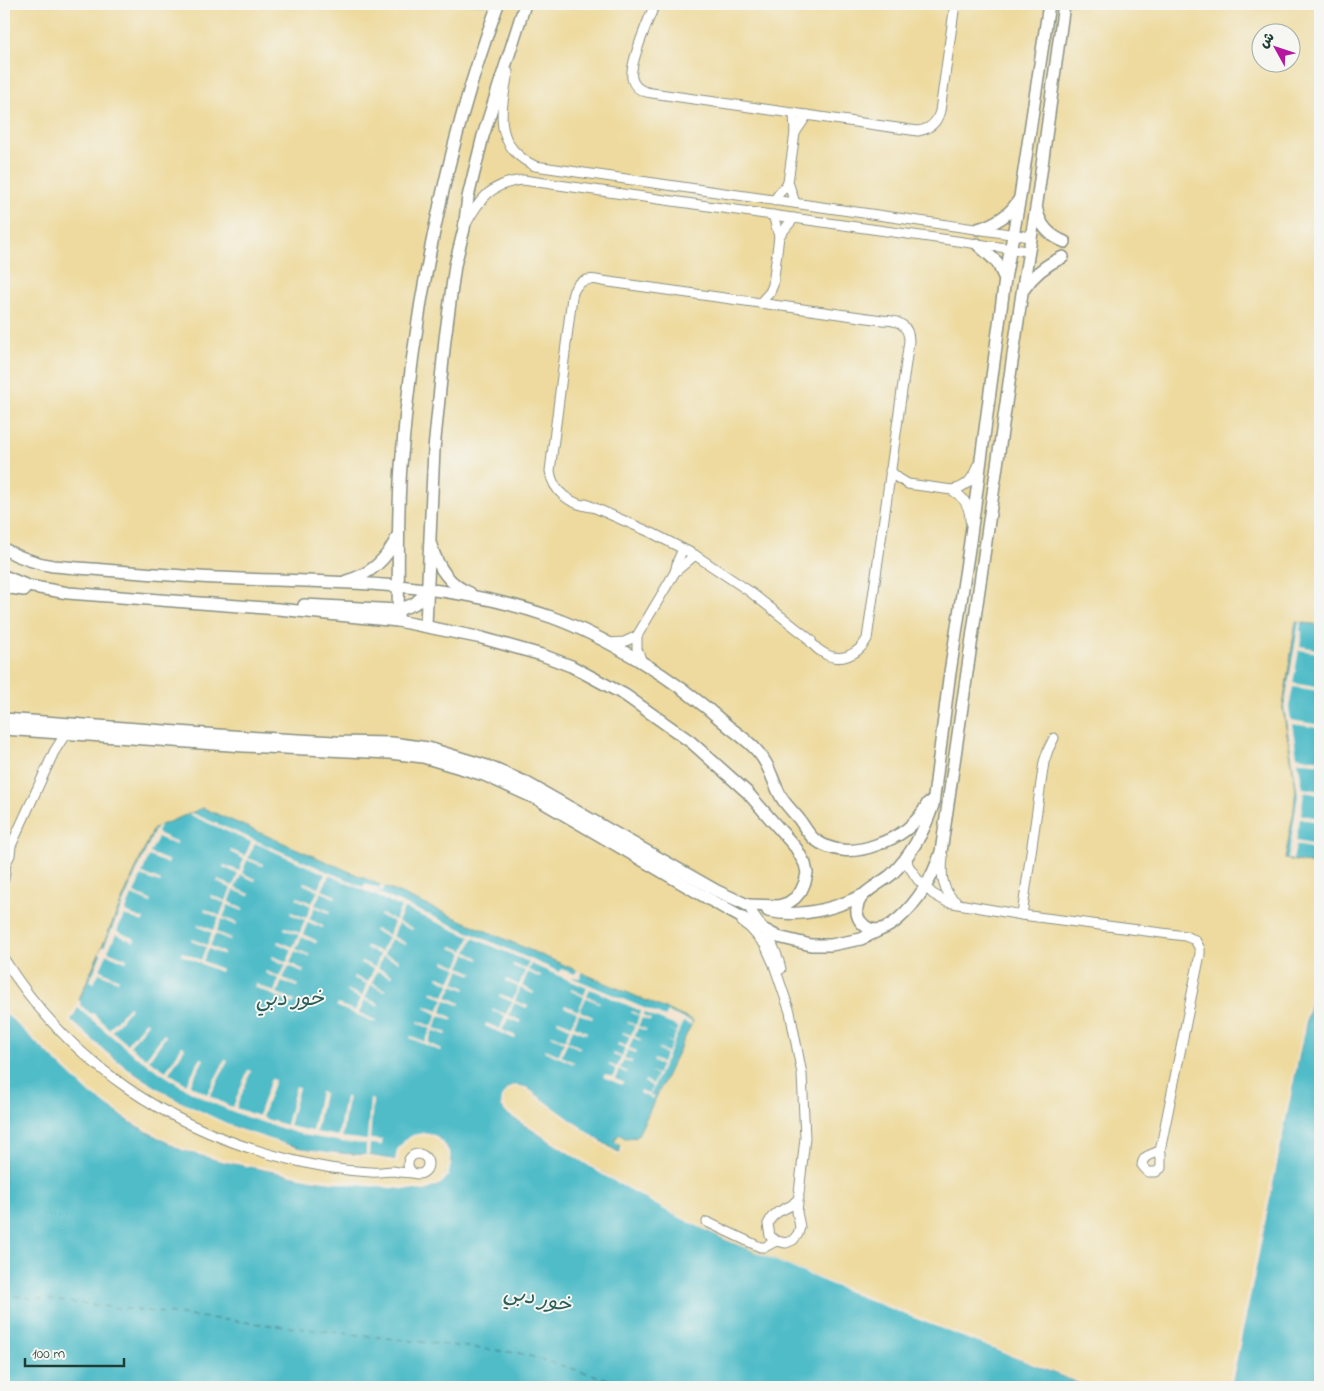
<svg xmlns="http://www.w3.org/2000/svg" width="1324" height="1391" viewBox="0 0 1324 1391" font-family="'Indie Flower','Playpen Sans Arabic',sans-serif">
<rect width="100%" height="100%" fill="#f6f6f2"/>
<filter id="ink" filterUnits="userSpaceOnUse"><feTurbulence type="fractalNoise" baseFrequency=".02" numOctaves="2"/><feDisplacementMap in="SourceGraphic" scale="10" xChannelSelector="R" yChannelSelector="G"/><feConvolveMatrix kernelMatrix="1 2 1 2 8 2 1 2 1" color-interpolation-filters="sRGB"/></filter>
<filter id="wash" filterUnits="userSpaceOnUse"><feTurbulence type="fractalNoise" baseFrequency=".0096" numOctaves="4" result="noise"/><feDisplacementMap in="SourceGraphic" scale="20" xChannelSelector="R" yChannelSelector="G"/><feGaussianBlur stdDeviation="1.12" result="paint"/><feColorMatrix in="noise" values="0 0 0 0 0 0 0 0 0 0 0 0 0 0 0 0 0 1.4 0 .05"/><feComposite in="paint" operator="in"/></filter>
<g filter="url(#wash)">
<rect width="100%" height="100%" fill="#f5e3cf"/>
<path fill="#eeda9e" stroke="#868c69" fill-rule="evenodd" d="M4,4H1320V625L1296,622L1283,708L1296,787L1294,811L1285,859L1320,865V954L1231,1387H1088L726,1240L674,1215L520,1122L501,1106L506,1090L514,1085L526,1087L614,1142L619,1134L635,1138L692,1021L154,828L79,999L81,1002L397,1150L413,1135C442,1135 441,1137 451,1164L441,1184L425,1191L316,1180L182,1150L133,1124L89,1092L4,1012ZM1262,32H1292V62H1262Z"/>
<g fill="#4fbcc8" stroke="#377c7e">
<polygon points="1296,622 1320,625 1320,865 1285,859 1294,811 1296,788 1283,708"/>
<path d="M203,808L693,1021L637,1137L625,1138L619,1134L614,1141L620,1146V1153L591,1135L526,1087L514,1085L506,1090L501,1106L506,1113C578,1160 649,1203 726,1240L1088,1387H4V1012L89,1092L133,1124L182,1150L221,1161L316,1180L425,1191L441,1184C444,1178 450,1169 451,1163C451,1157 449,1152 447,1148C431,1122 400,1135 395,1160C386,1158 375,1156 365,1155C343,1153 319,1153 297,1147C229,1131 163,1097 107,1053C94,1043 83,1031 71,1020L81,1002L79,1000L154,828Z"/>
<polygon points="1320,954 1320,1387 1231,1387"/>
</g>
<g fill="#f5e3cf" fill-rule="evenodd">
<polygon points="1299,622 1301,622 1300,631 1302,631 1300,646 1320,650 1320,653 1299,650 1293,683 1320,688 1320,691 1293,687 1289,707 1291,720 1320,725 1320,728 1292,724 1297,756 1320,760 1320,764 1298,761 1303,788 1320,791 1320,795 1304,792 1301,815 1320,818 1320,822 1300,819 1296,841 1320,846 1320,850 1296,845 1293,860 1288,859 1298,795 1284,707"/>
<polygon points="192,813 363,887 365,884 379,889 381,885 385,887 382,892 374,891 560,972 561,969 575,974 577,970 582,972 580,978 571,977 665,1017 668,1012 692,1022 691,1025 683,1022 650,1095 654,1097 653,1099 639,1093 640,1090 649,1094 652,1086 644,1082 645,1080 653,1084 657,1075 649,1071 658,1074 661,1065 653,1061 654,1059 662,1063 666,1054 658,1050 659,1049 668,1052 672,1043 664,1040 672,1042 676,1033 668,1028 676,1032 678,1027 644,1013 643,1016 651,1019 650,1021 642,1018 638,1026 646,1029 646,1031 638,1028 634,1036 642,1040 641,1041 633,1038 629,1048 637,1051 636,1053 628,1050 624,1058 632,1061 632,1063 624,1060 620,1068 628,1072 627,1073 619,1070 615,1079 623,1082 622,1085 603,1077 605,1074 613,1077 616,1069 608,1065 609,1064 617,1067 621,1058 613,1055 614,1053 622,1057 625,1048 617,1045 618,1043 626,1046 630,1037 622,1033 623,1032 631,1035 635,1026 627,1023 628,1022 636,1025 639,1016 631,1013 632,1011 640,1015 641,1011 590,989 587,996 600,1002 599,1003 586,998 580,1011 593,1017 592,1019 579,1014 574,1026 587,1032 586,1034 573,1029 567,1041 580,1047 580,1049 567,1043 561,1056 574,1062 574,1064 544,1051 545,1049 559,1055 564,1042 551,1036 552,1035 565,1040 570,1028 557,1022 558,1020 571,1025 577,1013 564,1007 565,1005 578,1011 584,997 571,991 571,989 584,995 587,988 531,964 528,970 541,976 540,978 528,972 522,986 534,992 533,994 520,988 515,1001 528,1006 527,1008 514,1003 509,1015 521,1021 521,1023 508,1018 502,1030 516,1036 515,1039 485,1026 486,1023 500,1029 505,1016 492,1011 493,1009 506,1014 512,1002 499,996 500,994 513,999 518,987 505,981 506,979 519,985 525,971 512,966 513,964 526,969 529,962 473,938 467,952 479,958 479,960 466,954 460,967 473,973 472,975 459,970 454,983 466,988 465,990 453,985 447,997 460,1003 459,1005 446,1000 441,1012 453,1018 452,1020 440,1015 434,1028 447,1033 446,1035 433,1030 428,1043 441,1049 440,1051 410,1038 411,1036 425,1042 431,1029 418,1023 419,1021 432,1027 437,1014 425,1008 425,1006 438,1011 444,999 431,993 432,991 444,996 450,984 437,978 438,976 451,981 457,968 444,963 445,961 458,966 463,953 451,948 452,946 464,951 470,937 404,908 398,922 413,928 412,930 398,924 392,936 406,943 406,945 391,939 384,954 399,960 398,962 383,956 378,968 392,975 391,977 377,971 372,983 386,990 385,991 371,985 365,998 379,1004 378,1006 364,1000 359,1013 377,1021 376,1023 336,1006 338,1004 355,1011 361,999 347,992 348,990 362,996 367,984 353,978 354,976 368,982 374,969 360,963 361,961 375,967 380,955 366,948 367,946 381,952 388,937 374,931 375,929 389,935 394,922 380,916 381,914 395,920 401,907 329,875 322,890 336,896 335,898 321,892 315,905 330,911 329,913 315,907 309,919 323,926 323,928 308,922 303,934 317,941 316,943 302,937 296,949 310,955 309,957 295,951 290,963 304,970 303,972 289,966 283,978 298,985 297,987 282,981 277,993 295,1001 293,1004 255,987 256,984 274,992 279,979 265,973 266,971 280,977 286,965 271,958 272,956 287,962 292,950 277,943 278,941 293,947 299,935 284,929 285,927 300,933 305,920 290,914 291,912 306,918 311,906 297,899 297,897 312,903 318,891 303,884 304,882 319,888 325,874 255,843 248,858 263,864 262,866 247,860 242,873 256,879 255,881 241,875 235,888 250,894 249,896 234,890 229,902 243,909 243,911 228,905 223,917 237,923 236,925 222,919 216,932 231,938 230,940 215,934 210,946 224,953 223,955 209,949 203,961 221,969 220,972 181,955 182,952 201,960 206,947 191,941 192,939 207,945 212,933 197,926 198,924 213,930 219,918 204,911 205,909 220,916 225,903 210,897 211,895 226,901 231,888 217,882 218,880 233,886 238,874 223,867 224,865 239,871 244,859 230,852 231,850 245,856 251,842 188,814"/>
<polygon points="160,825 157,833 177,842 176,845 158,837 150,853 169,861 168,864 149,856 142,873 161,881 160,883 141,876 134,893 152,901 151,903 132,895 125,912 144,919 143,922 124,915 117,931 135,939 134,942 116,934 108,951 127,959 126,962 107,954 100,970 119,979 118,981 99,973 94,983 90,981 101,954 99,953 102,947 104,947 156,827"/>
<polygon points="1320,952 1252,1288 1231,1387 1228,1387 1318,954"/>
<path d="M77,999L81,1002L80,1005L91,1014L93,1013L109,1029L129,1006L131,1008L112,1031L127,1044L146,1021L148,1023L130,1046L146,1058L164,1034L166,1036L149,1060L166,1071L182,1046L185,1048L169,1073L186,1084L201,1058L204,1059L190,1085L207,1094L225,1060L228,1061L210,1096L229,1106L233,1107L248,1070L251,1071L236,1108L258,1116L271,1079L275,1080L262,1117L266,1119L286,1125L296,1086L299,1087L289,1126L312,1131L320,1092L324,1093L316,1132L338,1136L345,1097H348L342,1137L367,1140L370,1099L373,1100L370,1139L382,1140V1145L370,1144L369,1156L395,1160L397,1150L405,1140L413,1135L423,1133L434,1135L443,1142L450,1153L451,1164L448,1176L441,1184L425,1191L355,1185L316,1180L221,1161L182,1150L134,1124L89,1093L4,1012V1009L90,1090L135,1122L183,1148L222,1158L316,1177L424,1188L440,1182L446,1174L449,1164L447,1154L441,1144L433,1137L423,1136L414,1137L407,1142L400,1151L398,1161L395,1163L365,1157H351L298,1150L238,1131L176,1102L134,1077L104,1054L68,1021L78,1002ZM78,1008L135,1056L181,1086L212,1103L246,1117L303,1135L342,1142L366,1144V1155H351L298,1148L239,1129L177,1100L135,1074L106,1052L71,1020Z"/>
<polygon points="514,1085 526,1087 618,1154 621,1151 620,1146 623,1148 623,1151 621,1155 617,1156 525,1089 515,1087 508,1092 504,1098 504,1105 508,1111 605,1173 674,1213 749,1249 1089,1385 1090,1387 863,1298 726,1240 674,1215 603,1175 506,1113 501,1106 502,1098 506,1090"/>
</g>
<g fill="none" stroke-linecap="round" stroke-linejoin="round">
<polyline stroke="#2b5d59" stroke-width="1" stroke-dasharray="6 5" stroke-linecap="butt" points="4,1295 519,1353 635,1387"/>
</g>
</g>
<g filter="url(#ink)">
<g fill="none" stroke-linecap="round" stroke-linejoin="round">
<g stroke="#8a9082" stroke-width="11">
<g id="minor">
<path d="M655,4C649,18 629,65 632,78C634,88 643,92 652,93L918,131C930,129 937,123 940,111L955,4"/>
<path d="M508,72C501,112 492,145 535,166L1031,237"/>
<polyline points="794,113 795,133 788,182 795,203"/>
<polyline points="795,133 807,115"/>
<path d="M775,201C776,194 785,189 788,182"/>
<path d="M466,224C480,198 492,183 523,180L1028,251"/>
<polyline points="779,236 794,218"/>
<polyline points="760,303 770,292 773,285 779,236 773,215"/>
<path d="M890,471L898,478L908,484L952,490C964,497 970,506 970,520"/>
<path d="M952,490C966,487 973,480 977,466"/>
<polyline points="586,504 652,533 695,555 749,591 811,640"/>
<path d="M591,507C571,504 553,493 550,471L572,297C575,281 587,277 602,281L882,320C897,320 909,324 909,341L867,639C858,655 839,664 822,652C816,649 812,643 807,638"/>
<polyline points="675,572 678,560 683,549"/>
<polyline points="609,643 624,642 637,636"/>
<polyline points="642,662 637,649 637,636 675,572 695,555"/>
<path d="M943,856C941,874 941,893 959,904"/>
<polyline points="907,858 908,865 918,880 933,894 947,902 1022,915 1185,936 1195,940 1200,949 1200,954 1160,1151"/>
<polyline points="4,879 6,863 10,855 11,846 54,752 66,733"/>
<path d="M747,905C762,926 775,943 781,969"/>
<polyline points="1022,915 1044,762 1048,750 1054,738"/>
<polyline points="742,922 750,928 765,945 774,965 790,1012 802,1074 805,1138 797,1212 800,1227 798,1234 793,1240 786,1243 776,1241 770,1236 768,1224 772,1217 778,1212 792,1205 799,1198"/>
<path d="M4,959C69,1063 170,1130 288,1159C315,1166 343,1171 371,1172C378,1173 386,1171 393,1171C400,1172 406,1173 412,1173"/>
<path d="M1159,1151L1161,1153V1168L1156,1172H1148L1142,1165C1143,1155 1151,1155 1159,1151Z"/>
<circle cx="418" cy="1164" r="10"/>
<polyline points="707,1222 760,1247 765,1247 776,1241"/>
</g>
</g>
<g stroke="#8a9082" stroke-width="14">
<g id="major">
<path d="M1049,4L1020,197L1005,279L970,542L949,679L933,805C924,832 912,854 892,874C882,883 862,891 858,904C855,912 858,920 864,925C884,944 915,903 925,887C932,876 937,864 941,852L1022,293L1037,202L1064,4"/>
<path d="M1037,210C1040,226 1050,236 1065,242"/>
<path d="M978,229C994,224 1009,216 1018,201"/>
<polyline points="977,244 997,262 1005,279"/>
<path d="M1024,289C1034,274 1047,264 1063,257"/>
<path d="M431,545C437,565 449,585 470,593"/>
<path d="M4,549C20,558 35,563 53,566C107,570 162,575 217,578C329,583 444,579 551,617C582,628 612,644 640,661C672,680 701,702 728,726C738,734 750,742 758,752C771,766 773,785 783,800C788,807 794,813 799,819C804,826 808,834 814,839C832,853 855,853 876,845C899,837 916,826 928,803"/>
<polyline points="4,576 28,586 68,593 278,609 398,621 482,638 542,655 571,666 625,695 691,742 747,792 796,848 805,864 807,873 805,882 801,891 795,898 788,903 779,906 747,905"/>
<path d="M346,581C370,575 388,558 398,535"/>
<polyline points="4,587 24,590"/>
<polyline points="304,605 398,610 414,604 422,597 427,589"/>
<path d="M398,621C399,569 397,517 401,466C413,312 445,148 498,4"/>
<polyline points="426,625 434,449 445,339 455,265 464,229 468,197 483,136 525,4"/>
<polyline points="4,719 245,737 335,742 392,743 428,748 487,766 525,782 717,891 752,907"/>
<polyline points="4,729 244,746 390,753 423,757 484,775 539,800 726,909 778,937 811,945 831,945 861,939 880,930"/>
<path d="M768,911C801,918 834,909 863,895"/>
</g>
</g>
<use href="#minor" stroke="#fff" stroke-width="9"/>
<use href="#major" stroke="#fff" stroke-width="11"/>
</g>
</g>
<g text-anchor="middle" stroke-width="4" stroke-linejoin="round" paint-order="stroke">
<g font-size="21" font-style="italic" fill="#2b5d59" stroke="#f6f6f2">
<text x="290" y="1005">خور دبي</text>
<text transform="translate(538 1298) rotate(12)" y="7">خور دبي</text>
</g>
</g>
<rect width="1324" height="1391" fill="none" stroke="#f6f6f2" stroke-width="20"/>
<g transform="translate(1276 48) rotate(310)"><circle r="24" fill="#f6f6f2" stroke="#a0aca6"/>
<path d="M0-4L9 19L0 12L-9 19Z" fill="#b5179e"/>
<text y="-8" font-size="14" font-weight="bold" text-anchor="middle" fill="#1f3d34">ش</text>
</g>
<path d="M25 1358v8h99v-8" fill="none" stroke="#1f3d34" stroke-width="2.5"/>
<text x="32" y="1358" font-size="15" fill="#1f3d34" stroke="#f6f6f2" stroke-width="4" paint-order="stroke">100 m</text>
</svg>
